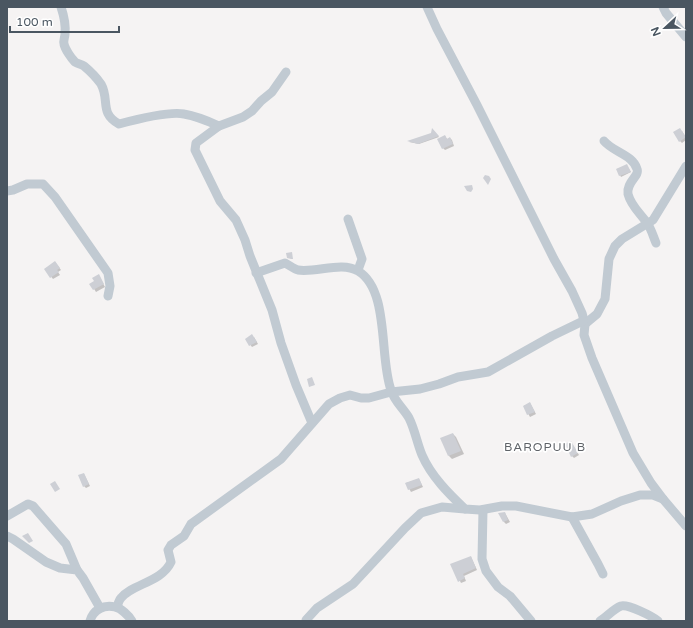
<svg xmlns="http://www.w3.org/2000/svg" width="693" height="628" viewBox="0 0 693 628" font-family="'Varela Round',sans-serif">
<rect width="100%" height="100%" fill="#f5f3f3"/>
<g fill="#0003">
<polygon points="433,130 439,137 419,144 409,142 432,134"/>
<polygon points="682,131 686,138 686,140 682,143 680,141"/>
<polygon points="445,136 447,139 450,138 452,140 454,146 445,150 443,148"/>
<polygon points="627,166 631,172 621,177 617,169"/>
<polygon points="55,262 61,270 58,272 60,275 53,279 45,269"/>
<polygon points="99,276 105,287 96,292 91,284 95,282"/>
<polygon points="254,337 258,344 252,347 246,339"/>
<polygon points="530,403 536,414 530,417 524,406"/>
<polygon points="453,434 456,437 464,454 452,459 449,456"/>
<polygon points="571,442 579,455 574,458 572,456"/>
<polygon points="84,474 90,486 86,488 84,486"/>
<polygon points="419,479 423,487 411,492 406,483"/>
<polygon points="505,513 510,522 506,524 504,522"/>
<polygon points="471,557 477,570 464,576 466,581 461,583 452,565"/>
</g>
<g fill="#cdcfd5">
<polygon points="432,128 439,136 418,144 407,141 431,133"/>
<polygon points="680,128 686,137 679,142 673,132"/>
<polygon points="445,135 447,139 450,137 453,144 442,149 437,139"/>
<polygon points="627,164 631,172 619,176 616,169"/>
<polygon points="485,175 489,176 491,179 488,185 483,178"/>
<polygon points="472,185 473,189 471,192 467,191 464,186"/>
<polygon points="292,252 293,259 291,259 287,258 286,253"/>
<polygon points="55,261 60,268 57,270 59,272 50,278 44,269"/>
<polygon points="99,274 104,284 93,290 89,284 94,281 92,278"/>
<polygon points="252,334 257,342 249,346 245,339"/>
<polygon points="312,377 315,385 309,387 307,379"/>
<polygon points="530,402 535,412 527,415 523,406"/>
<polygon points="453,433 461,451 448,456 440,438"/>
<polygon points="571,441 578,453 571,457 565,444"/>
<polygon points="84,473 89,484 83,487 78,475"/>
<polygon points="419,478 422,485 408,490 405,483"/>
<polygon points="55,481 60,489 55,492 50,484"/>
<polygon points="505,512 508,520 503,522 498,513"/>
<polygon points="28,533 33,541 29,543 22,536"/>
<polygon points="471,556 476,568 463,574 465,578 458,582 450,564"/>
</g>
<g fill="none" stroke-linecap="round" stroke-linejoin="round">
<g stroke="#c1cad2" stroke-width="9">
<path d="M61,7C64,16 66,24 65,34C65,37 63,41 64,44C65,49 71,58 75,62C78,64 81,64 84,66C90,71 96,77 101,84C110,100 99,113 119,124C134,120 169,111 184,114C196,116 208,121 219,126"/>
<polyline points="427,7 437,29 477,105 554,259 572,291 582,313 585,324 584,335 592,358 633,453 651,483 663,499 686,526"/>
<polyline points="663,7 666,13 686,37"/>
<polyline points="286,72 272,92 261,101 252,111 243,117 219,126 196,143 195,150 220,201 236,220 245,240 250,256 272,310 281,343 296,385 312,423"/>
<path d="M604,141C613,152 633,155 637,169C640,176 626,182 628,194C631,206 640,213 647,223C651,228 653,236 656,243"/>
<polyline points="7,191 13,190 27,184 43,184 55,197 108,273 110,286 108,296"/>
<polyline points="348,219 362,259 358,270"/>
<path d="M256,273L285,263C289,265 294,269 298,270C316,273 342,261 358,271C390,290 379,358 391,390C394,401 404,409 409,418C415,430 417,443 422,455C431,476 449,494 465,509L480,510L502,506H516L572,517L592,514L621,501L640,495H653L663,499"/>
<polyline points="585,324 597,314 605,299 609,259 615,246 622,239 653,220 686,166"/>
<polyline points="483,510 482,559 486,571 498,587 510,596 531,621"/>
<polyline points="7,516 28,504 33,506 66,544 77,570"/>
<polyline points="572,517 598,564 603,574"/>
<polyline points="7,536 13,539 46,562 60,568 77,570 83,578 100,608"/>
<path d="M117,607C118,604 119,600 121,598C132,584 162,582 171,562L168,550L171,545L184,536L191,524L281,459L329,404L340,398L350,395L361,398H369L391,392L420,389L439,384L458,377L488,372L552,336L583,321"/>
<polyline points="306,620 317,608 353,584 405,528 421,513 442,507 465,509"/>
<path d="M90,621C93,610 104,604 115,607C121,608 129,616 132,621"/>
<path d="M600,621C607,617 613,609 621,606C628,604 652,616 658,621"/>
</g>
</g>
<g text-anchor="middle" stroke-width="3.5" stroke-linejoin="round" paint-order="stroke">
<g font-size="12" letter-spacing="1" fill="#5f6368" stroke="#fff">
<text x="545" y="451">BAROPUU B</text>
</g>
</g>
<rect width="693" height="628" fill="none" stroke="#4a5661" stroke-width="16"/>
<g transform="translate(665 28) rotate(248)" stroke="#ffffff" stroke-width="3" paint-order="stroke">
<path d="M0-3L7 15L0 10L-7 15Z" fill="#4a5661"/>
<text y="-6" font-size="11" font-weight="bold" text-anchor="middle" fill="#4a5661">N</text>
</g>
<path d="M10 26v6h109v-6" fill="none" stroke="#4a5661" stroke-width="2"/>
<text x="16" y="26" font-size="12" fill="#4a5661" stroke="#ffffff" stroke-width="3" paint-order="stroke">100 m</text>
</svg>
